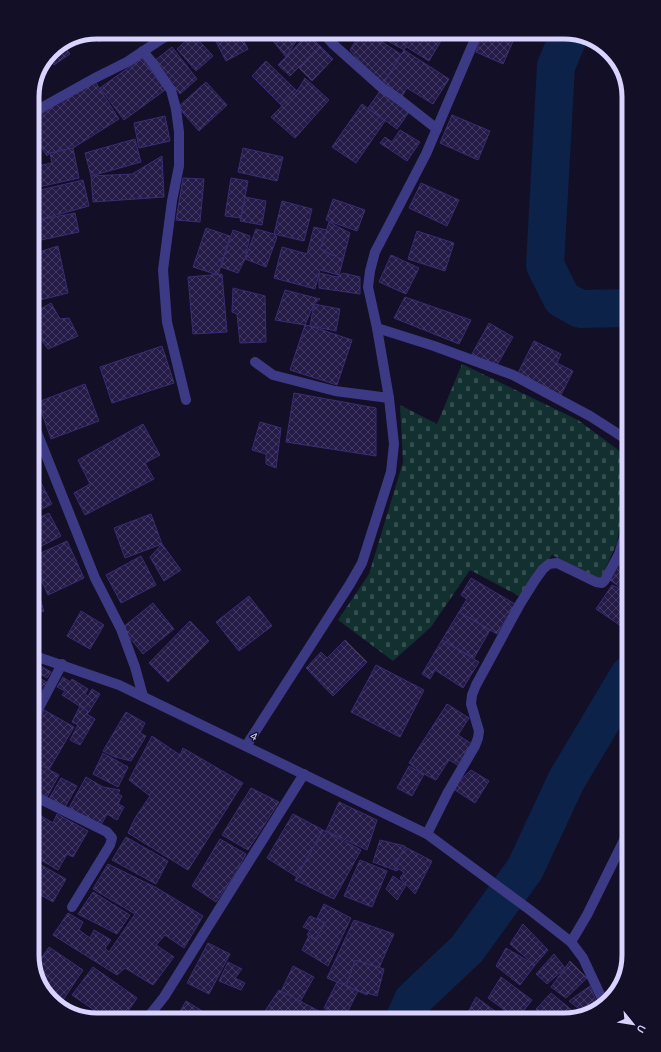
<svg xmlns="http://www.w3.org/2000/svg" width="661" height="1052" viewBox="0 0 661 1052" font-family="Karla,sans-serif">
<defs>
<pattern id="cemetery-stones" width="16" height="16" patternUnits="userSpaceOnUse"><rect width="16" height="16" fill="#12302f"/><path d="M2 7V4a2 2 0 0 1 4 0v3zM10 15v-3a2 2 0 0 1 4 0v3z" fill="#344d4e"/></pattern>
<pattern id="building-cross-hatch" width="8" height="8" patternUnits="userSpaceOnUse"><rect width="8" height="8" fill="#241b47"/><path d="M0 0l8 8M0 8l8-8" fill="none" stroke="#433b63"/></pattern>
</defs>
<rect width="100%" height="100%" fill="#130f26"/>
<polygon fill="url(#cemetery-stones)" points="462,364 578,420 629,458 629,476 617,543 600,580 552,555 521,597 470,570 431,627 393,661 338,620 369,574 403,462 400,405 437,424"/>
<g fill="none" stroke-linecap="round" stroke-linejoin="round">
<g stroke="#0c2248" stroke-width="38">
<polyline points="570,33 556,66 545,265 562,299 580,309 629,308"/>
<polyline points="404,1020 413,1000 467,949 525,869 566,781 629,675"/>
</g>
</g>
<g fill="url(#building-cross-hatch)" stroke="#3b2d73">
<polygon points="97,32 116,32 99,42 93,34"/>
<polygon points="211,32 239,32 248,49 226,61"/>
<polygon points="275,32 302,32 286,57 269,36"/>
<polygon points="361,32 367,32 402,55 382,86 350,50"/>
<polygon points="372,32 414,32 404,50"/>
<polygon points="414,32 442,32 445,34 429,61 405,46"/>
<polygon points="484,32 499,32 514,39 503,64 476,52"/>
<polygon points="193,34 213,56 196,71 177,49"/>
<polygon points="308,34 320,46 290,76 278,65"/>
<polygon points="64,46 70,54 54,65 48,57 51,51"/>
<polygon points="320,46 333,59 312,81 299,68"/>
<polygon points="172,47 197,79 180,94 154,61"/>
<polygon points="404,50 449,79 433,104 407,88 401,98 382,86"/>
<polygon points="142,58 165,90 124,120 100,88"/>
<polygon points="266,61 297,91 282,106 252,76"/>
<polygon points="305,78 329,100 295,138 271,117 297,91"/>
<polygon points="94,80 119,119 73,148 50,153 47,156 32,133 32,120"/>
<polygon points="206,82 227,105 199,131 178,107"/>
<polygon points="380,91 409,112 397,129 368,108"/>
<polygon points="362,104 385,121 356,163 332,147"/>
<polygon points="452,115 490,131 478,160 440,143"/>
<polygon points="165,116 170,141 139,148 134,123"/>
<polygon points="400,130 420,142 407,161 380,143 385,137 392,142"/>
<polygon points="135,139 141,162 91,176 85,153"/>
<polygon points="73,148 79,178 34,188 32,180 32,167 52,163 50,153"/>
<polygon points="243,148 283,157 277,181 238,172"/>
<polygon points="162,156 164,197 93,202 91,176 132,174"/>
<polygon points="183,178 204,179 200,222 176,220"/>
<polygon points="231,178 248,181 241,218 225,216"/>
<polygon points="83,180 89,206 38,220 32,202 32,192"/>
<polygon points="421,183 459,200 447,226 409,208"/>
<polygon points="245,197 266,201 262,225 240,221 241,218"/>
<polygon points="333,199 365,210 357,231 326,220"/>
<polygon points="282,201 312,209 304,241 274,234"/>
<polygon points="75,213 79,232 41,240 38,220"/>
<polygon points="329,222 350,233 343,260 320,249"/>
<polygon points="314,227 327,230 320,249 343,260 339,275 320,270 315,289 274,278 282,247 307,254"/>
<polygon points="206,228 230,236 218,275 193,267"/>
<polygon points="256,229 274,234 277,237 266,267 245,259"/>
<polygon points="233,230 250,236 245,259 238,273 221,267"/>
<polygon points="417,231 454,243 445,271 408,259"/>
<polygon points="58,246 68,293 32,302 32,254"/>
<polygon points="391,255 419,268 406,294 379,282"/>
<polygon points="319,273 337,277 343,273 360,277 360,294 319,288"/>
<polygon points="222,274 227,332 193,334 188,277"/>
<polygon points="233,288 265,296 266,342 240,343 237,314 232,312"/>
<polygon points="285,290 320,299 314,304 305,325 275,320"/>
<polygon points="405,297 471,320 459,344 394,318"/>
<polygon points="51,303 60,319 69,318 78,336 48,349 32,327 32,314"/>
<polygon points="314,304 340,309 336,331 310,326"/>
<polygon points="489,323 513,337 496,367 472,354"/>
<polygon points="305,325 310,326 352,340 337,385 290,370"/>
<polygon points="534,341 561,354 557,363 573,371 561,395 518,373"/>
<polygon points="162,346 174,383 112,403 100,367"/>
<polygon points="85,384 99,421 51,439 38,402"/>
<polygon points="294,393 376,408 376,456 286,442"/>
<polygon points="260,422 281,428 276,468 266,464 266,454 252,450"/>
<polygon points="143,424 160,455 145,463 154,479 85,515 74,493 90,484 78,460"/>
<polygon points="32,465 52,504 32,514"/>
<polygon points="49,513 61,536 32,551 32,521"/>
<polygon points="151,514 162,544 125,558 114,528"/>
<polygon points="67,541 84,578 48,595 32,560 32,557"/>
<polygon points="162,544 181,570 164,581 150,557"/>
<polygon points="629,548 629,589 627,592 607,578"/>
<polygon points="141,556 156,585 121,603 106,575"/>
<polygon points="471,578 515,604 497,634 459,612 467,599 461,595"/>
<polygon points="35,584 44,611 32,615 32,585"/>
<polygon points="612,585 627,592 629,594 629,614 621,626 596,609"/>
<polygon points="249,596 272,626 239,651 216,622"/>
<polygon points="153,603 174,629 143,654 122,628"/>
<polygon points="81,611 104,625 90,649 67,636"/>
<polygon points="459,612 490,630 474,658 442,640"/>
<polygon points="190,621 209,641 168,682 149,663"/>
<polygon points="345,640 367,662 333,696 306,668 321,652 327,658"/>
<polygon points="442,640 479,662 463,688 435,670 430,679 422,674"/>
<polygon points="32,661 51,672 47,678 32,669"/>
<polygon points="376,665 424,690 400,737 351,712"/>
<polygon points="32,674 48,683 32,712"/>
<polygon points="63,677 70,682 72,679 88,689 85,694 88,696 92,689 100,694 89,712 62,695 65,691 57,687"/>
<polygon points="447,704 469,718 458,735 475,746 461,767 449,760 436,780 424,774 409,763"/>
<polygon points="80,706 89,712 87,714 95,719 80,745 70,740 78,725 72,722"/>
<polygon points="44,710 74,727 48,771 32,766 32,730"/>
<polygon points="126,712 145,723 140,733 146,736 131,761 115,757 103,751"/>
<polygon points="152,736 180,755 183,748 243,783 188,870 128,833 135,818 150,796 129,780"/>
<polygon points="103,753 128,767 118,787 93,774"/>
<polygon points="39,764 59,775 47,797 32,789 32,776"/>
<polygon points="409,766 424,774 412,796 397,788"/>
<polygon points="471,770 489,781 475,803 452,788"/>
<polygon points="86,777 103,787 120,790 118,794 122,796 118,804 124,807 117,820 107,814 101,825 69,808"/>
<polygon points="61,778 77,786 65,807 49,799"/>
<polygon points="251,788 279,802 248,850 222,835"/>
<polygon points="339,802 377,820 367,850 326,831"/>
<polygon points="36,813 53,823 57,814 88,831 73,857 67,854 58,870 32,855 32,821"/>
<polygon points="293,814 323,830 297,877 267,858"/>
<polygon points="323,830 361,850 334,899 295,880"/>
<polygon points="126,837 168,861 156,884 112,860"/>
<polygon points="220,839 246,854 235,874 216,902 192,886"/>
<polygon points="380,840 405,846 397,871 373,862"/>
<polygon points="405,847 432,861 415,894 400,878 404,872 394,867"/>
<polygon points="32,860 66,879 53,902 32,890"/>
<polygon points="360,860 387,871 372,907 344,896"/>
<polygon points="108,864 157,888 203,916 184,948 165,935 156,945 174,957 153,985 125,968 117,975 53,935 68,913 83,922 79,930 90,938 94,930 111,940 105,948 109,952 135,914 93,889"/>
<polygon points="393,876 406,885 397,900 386,889"/>
<polygon points="93,892 130,915 117,934 78,914"/>
<polygon points="324,904 351,918 328,966 302,950"/>
<polygon points="310,916 325,923 315,940 307,935 310,930 303,927"/>
<polygon points="354,920 394,934 367,995 327,978"/>
<polygon points="523,924 548,950 535,965 510,944"/>
<polygon points="208,943 230,954 209,994 187,983"/>
<polygon points="49,947 83,970 59,1006 39,984 37,978 42,970 36,966"/>
<polygon points="506,948 535,965 520,985 496,966"/>
<polygon points="554,954 565,968 547,984 536,974"/>
<polygon points="355,960 384,969 377,996 346,987"/>
<polygon points="570,961 587,978 566,998 551,987"/>
<polygon points="228,962 242,969 235,978 245,983 241,990 219,981"/>
<polygon points="293,966 314,977 296,1009 276,1002"/>
<polygon points="93,967 137,998 122,1020 109,1020 72,995"/>
<polygon points="501,977 532,1000 517,1019 488,998"/>
<polygon points="337,982 358,991 344,1019 324,1008"/>
<polygon points="590,986 596,1001 584,1013 569,1001"/>
<polygon points="279,990 336,1020 259,1020"/>
<polygon points="551,993 579,1016 564,1020 546,1020 536,1009"/>
<polygon points="476,997 507,1020 464,1020"/>
<polygon points="186,1001 217,1020 175,1020"/>
</g>
<g fill="none" stroke-linecap="round" stroke-linejoin="round">
<g stroke="#3d3a85" stroke-width="10">
<polyline points="322,32 334,45 381,87 400,100 437,129"/>
<polyline points="143,51 151,61 171,90 176,109 179,132 179,166 172,201 163,270 167,322 186,400"/>
<polyline points="32,113 93,79 127,62 160,40 174,32"/>
<polyline points="377,328 434,346 513,375 590,416 629,441"/>
<polyline points="255,362 273,375 335,391 389,398"/>
<polyline points="32,420 95,578 121,629 135,667 143,696"/>
<polyline points="32,655 119,685 427,834 530,910 571,942 583,958 604,1003"/>
<polyline points="32,721 62,664"/>
<polyline points="246,746 350,584 362,563 391,472 394,444 389,398 377,328 368,287 370,271 375,252 426,154 478,32"/>
<polyline points="32,795 107,832 112,838 110,845 72,907"/>
<polyline points="427,834 448,792 475,746 478,738 479,731 471,704 472,695 476,685 520,604 535,580 543,569 549,564 557,563 596,582 602,583 605,580 619,554 629,522"/>
<polyline points="571,942 587,915 629,830"/>
<polyline points="141,1020 148,1017 164,997 304,774"/>
</g>
</g>
<g text-anchor="middle" stroke-width="3" stroke-linejoin="round" paint-order="stroke">
<g font-size="12" fill="#d9d4ff" stroke="#130f26">
<text transform="translate(254 736) rotate(26)" y="4">4</text>
</g>
</g>
<path d="M0 0H661V1052H0ZM97 39H564A58 58 0 0 1 622 97V955A58 58 0 0 1 564 1013H97A58 58 0 0 1 39 955V97A58 58 0 0 1 97 39Z" fill="#130f26" fill-rule="evenodd"/>
<path fill="none" stroke="#d9d4ff" stroke-width="5" d="M97 39H564A58 58 0 0 1 622 97V955A58 58 0 0 1 564 1013H97A58 58 0 0 1 39 955V97A58 58 0 0 1 97 39Z"/>
<g transform="translate(633 1024) rotate(120)" stroke="#130f26" stroke-width="3" paint-order="stroke">
<path d="M0-3L7 15L0 10L-7 15Z" fill="#d9d4ff"/>
<text y="-6" font-size="11" font-weight="bold" text-anchor="middle" fill="#d9d4ff">U</text>
</g>
</svg>
